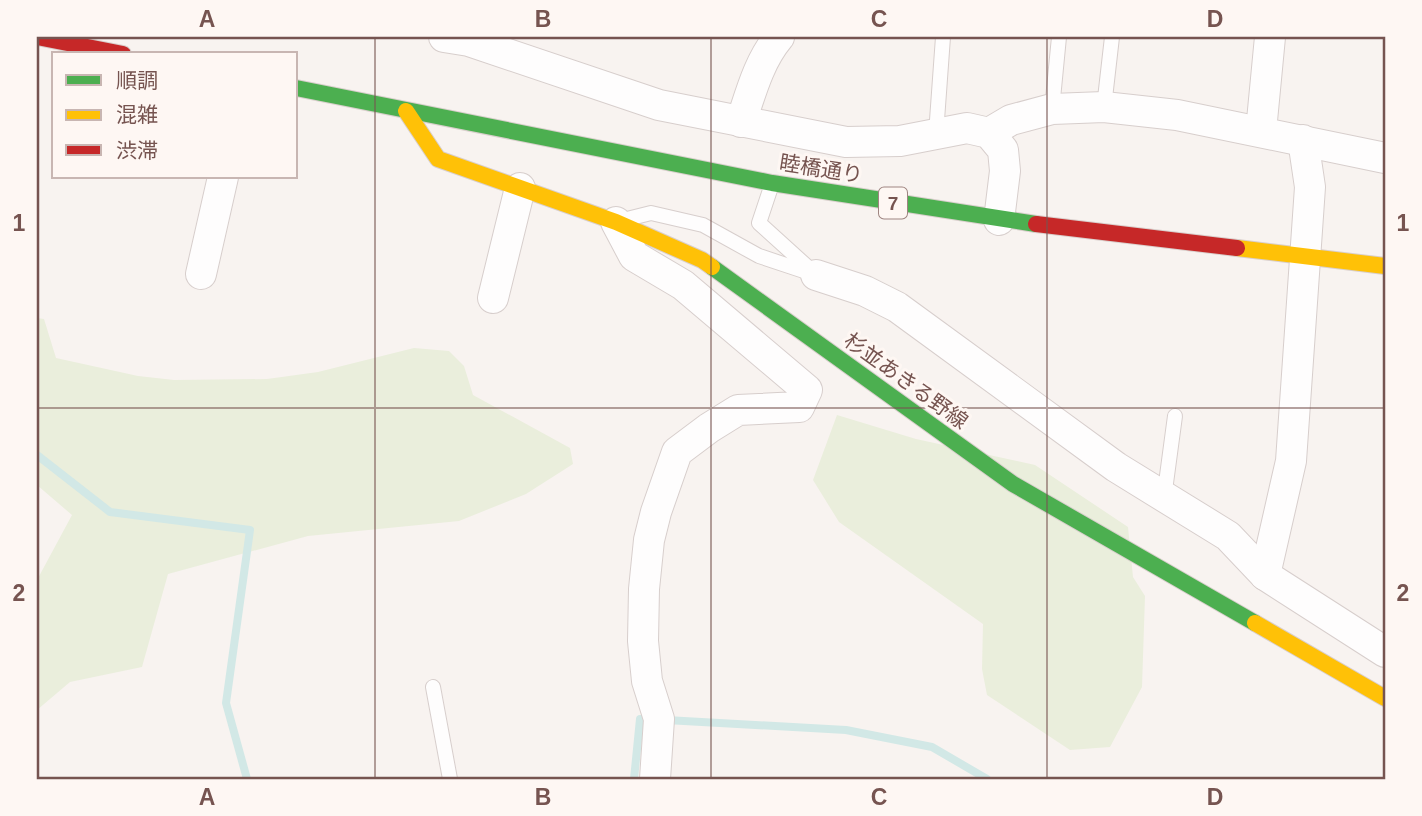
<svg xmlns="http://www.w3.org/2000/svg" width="1422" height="816" viewBox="0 0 1422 816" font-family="Arial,'Noto Sans JP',sans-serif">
<rect width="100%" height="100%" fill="#f8f3f0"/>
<g fill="#eaeedc">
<polygon points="37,318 44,319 56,358 138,376 174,380 267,379 318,372 414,348 449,351 464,366 473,395 570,448 573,464 526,494 459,521 308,536 168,574 142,667 70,682 37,710 37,580 72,515 37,485"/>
<polygon points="837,415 916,439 1035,465 1128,527 1133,577 1145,596 1142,687 1110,747 1070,750 987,695 982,669 983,624 839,522 813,480"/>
</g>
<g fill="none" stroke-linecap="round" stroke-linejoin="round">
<g stroke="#d2e8e6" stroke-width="8">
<polyline points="37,455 110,512 250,530 226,703 247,779"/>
<polyline points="666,720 846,730 932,747 987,779"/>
<polyline points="634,779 640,719 653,719"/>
</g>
<g stroke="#d7cecc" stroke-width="16">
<g id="lane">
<polyline points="1104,107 1112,37"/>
<polyline points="1052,109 1059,37"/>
<polyline points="936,134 943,37"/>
<polyline points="772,184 759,223 812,271"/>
<polyline points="627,219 651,213 703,225 759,256 816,275"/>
<polyline points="1164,498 1175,416"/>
<polyline points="433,687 450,779"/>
</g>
</g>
<g stroke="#d7cecc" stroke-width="32">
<g id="street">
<polyline points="444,37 469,41 659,105 846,142 900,141 967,128 989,133 1003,150 1005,171 999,220"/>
<path d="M741,122C751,92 759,61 779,37"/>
<polyline points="1261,131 1270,37"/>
<polyline points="989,133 1011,120 1052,109 1104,107 1177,115 1385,158"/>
<polyline points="1303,140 1310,187 1291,461 1265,575 1385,652"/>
<polyline points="616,222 634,256 683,285 807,390 799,407 738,410 709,428 677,452 656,512 649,540 644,589 643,641 647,681 659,719 655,779"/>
<polyline points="201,274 223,177"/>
<polyline points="816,275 865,291 897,307 1116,467 1228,536 1265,575"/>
<polyline points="493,298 520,188"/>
</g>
</g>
<g stroke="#d9cfcc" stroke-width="18">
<g id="fast">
<polyline points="296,88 772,183 1036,224"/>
<polyline points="712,267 1013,484 1255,623"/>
</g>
</g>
<g stroke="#d9cfcc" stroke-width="18">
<g id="slow">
<polyline points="406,111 438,159 616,222 702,260 712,267"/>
<polyline points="1237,248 1385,266"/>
<polyline points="1255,623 1385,698"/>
</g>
</g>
<g stroke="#d9cfcc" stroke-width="18">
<g id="jam">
<polyline points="37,37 123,54"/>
<polyline points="1036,224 1237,248"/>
</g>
</g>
<use href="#lane" stroke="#fefdfd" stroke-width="14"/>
<use href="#street" stroke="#fefdfd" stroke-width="30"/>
<use href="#fast" stroke="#4caf50" stroke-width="16"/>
<use href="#slow" stroke="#ffc107" stroke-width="16"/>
<use href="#jam" stroke="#c62828" stroke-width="16"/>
</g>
<path fill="none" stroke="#765450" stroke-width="2" stroke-opacity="0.55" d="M375,37V779M711,37V779M1047,37V779M37,408H1385"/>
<g text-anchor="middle" stroke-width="6" stroke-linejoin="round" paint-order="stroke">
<rect fill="#fef7f3" stroke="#9f8581" stroke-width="2" x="879" y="187.5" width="28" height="31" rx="5"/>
<g font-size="19" font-weight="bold" fill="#765450">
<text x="893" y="210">7</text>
</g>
<g font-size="21" fill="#765450" stroke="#fef7f3">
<text transform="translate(821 169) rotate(9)" y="7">睦橋通り</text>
<text transform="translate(906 381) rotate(36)" y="7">杉並あきる野線</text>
</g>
</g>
<rect width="1422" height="816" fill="none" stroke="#fef7f3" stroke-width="77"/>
<rect x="52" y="52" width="245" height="126" fill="#fef7f3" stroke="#c8b6b2" stroke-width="2"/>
<rect x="66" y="75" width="35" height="10" fill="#4caf50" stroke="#c8b6b2" stroke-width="2"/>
<text x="116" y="88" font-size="21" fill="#765450">順調</text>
<rect x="66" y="110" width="35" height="10" fill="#ffc107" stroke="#c8b6b2" stroke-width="2"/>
<text x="116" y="122" font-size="21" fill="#765450">混雑</text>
<rect x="66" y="145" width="35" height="10" fill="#c62828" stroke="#c8b6b2" stroke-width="2"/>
<text x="116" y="158" font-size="21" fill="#765450">渋滞</text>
<rect x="38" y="38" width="1346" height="740" fill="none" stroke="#765450" stroke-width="2.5"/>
<g font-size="23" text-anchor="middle" font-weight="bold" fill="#765450">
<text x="207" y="27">A</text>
<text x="543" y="27">B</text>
<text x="879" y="27">C</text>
<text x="1215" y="27">D</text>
<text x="19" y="231">1</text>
<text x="1403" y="231">1</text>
<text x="19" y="601">2</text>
<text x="1403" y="601">2</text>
<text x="207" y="805">A</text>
<text x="543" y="805">B</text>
<text x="879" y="805">C</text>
<text x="1215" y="805">D</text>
</g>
</svg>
